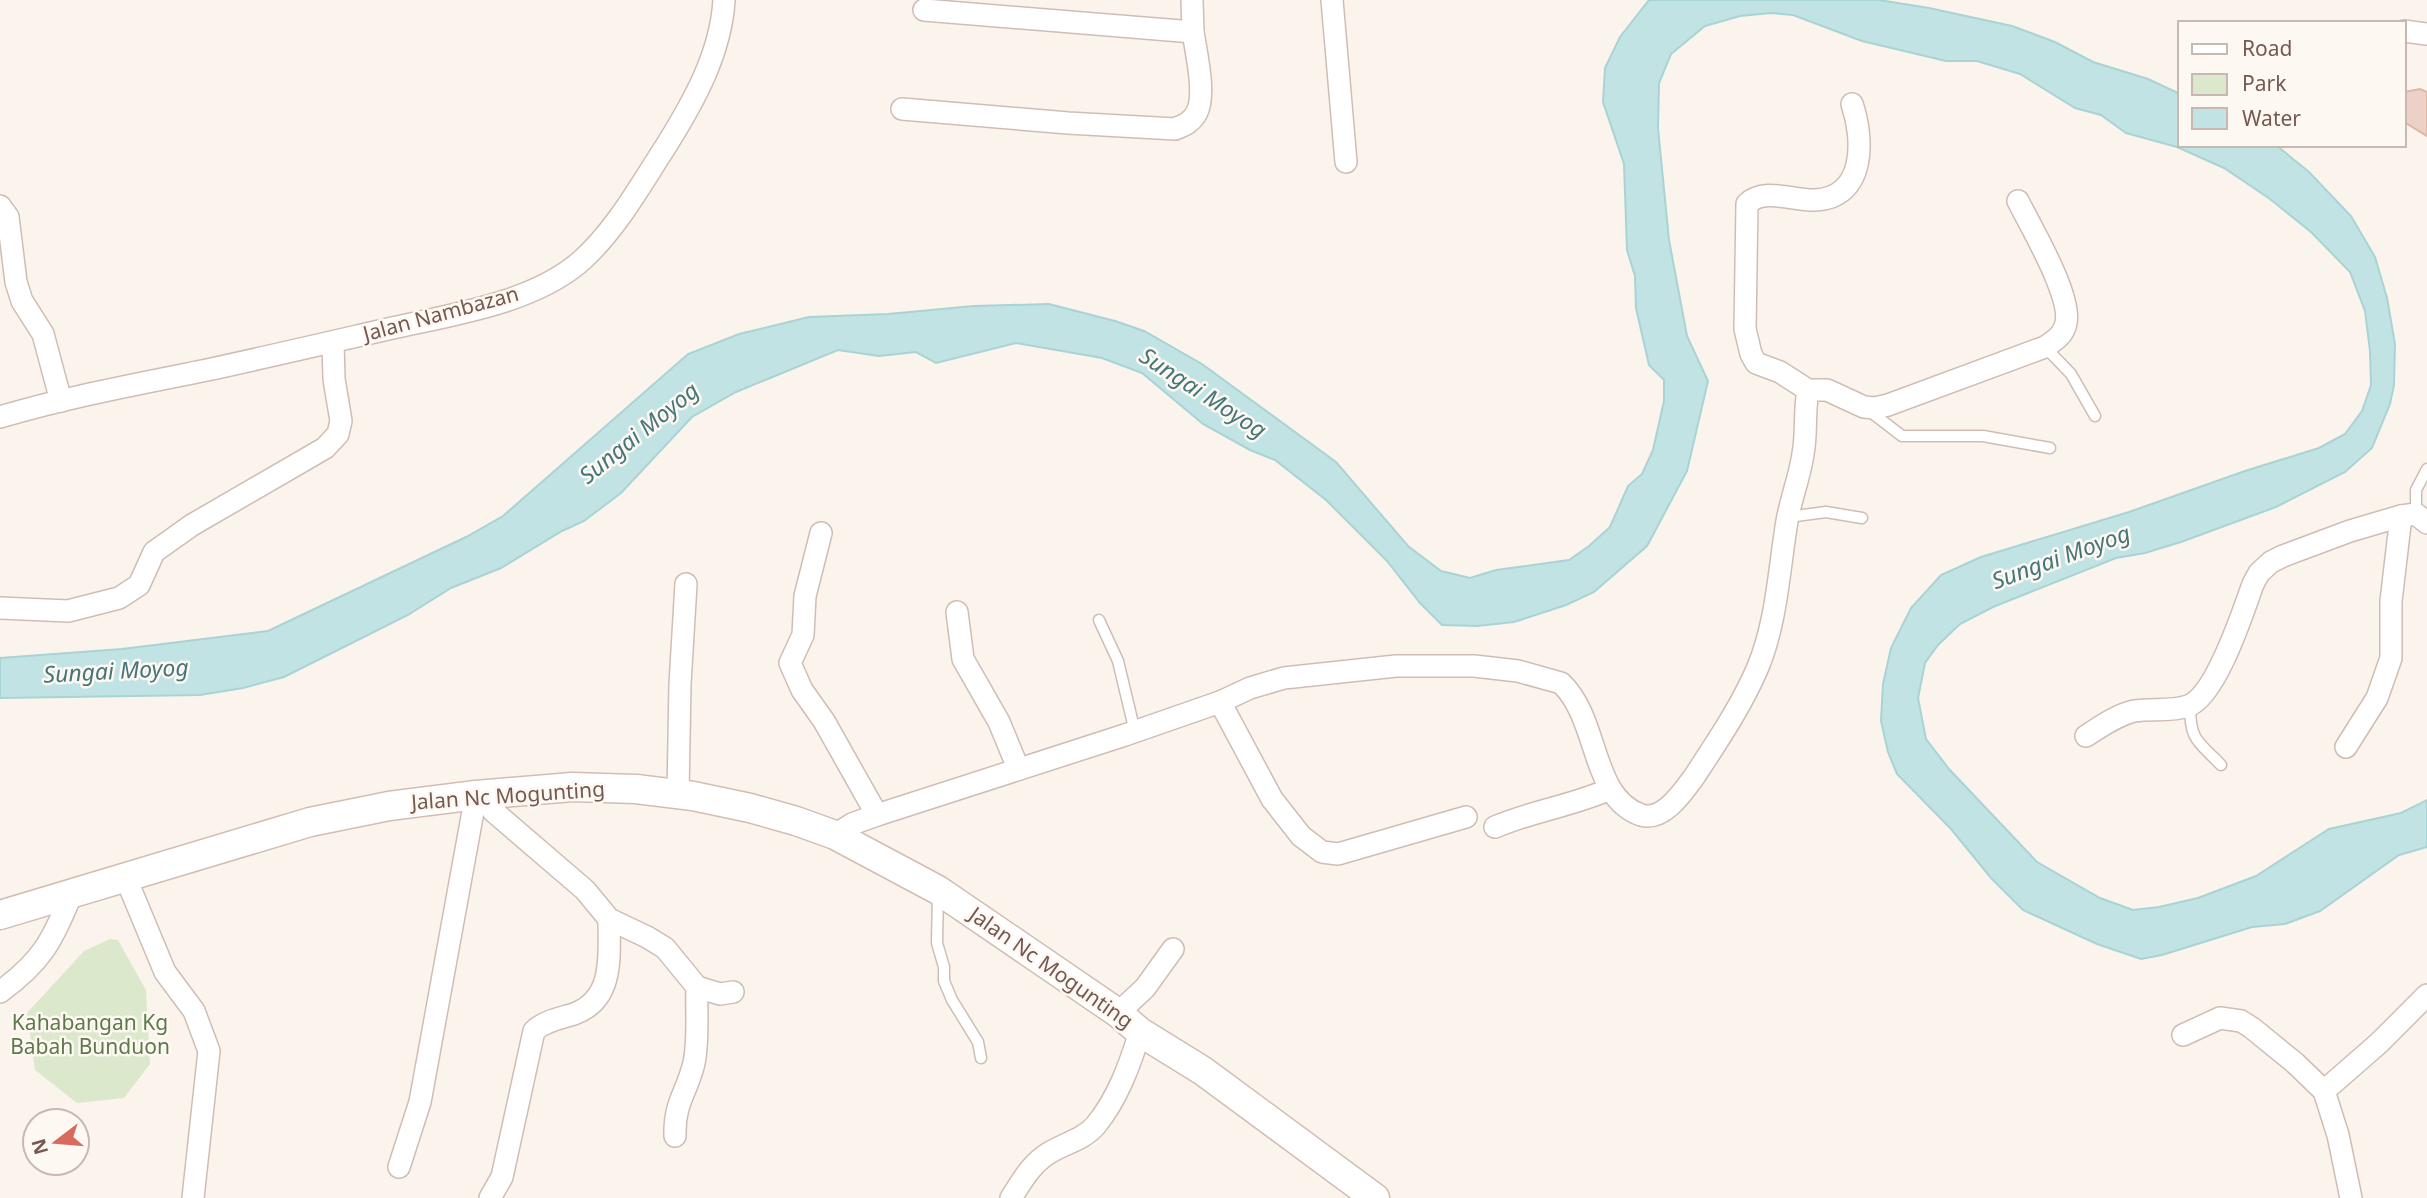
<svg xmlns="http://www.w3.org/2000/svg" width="2427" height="1198" viewBox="0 0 2427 1198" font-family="'Noto Sans',sans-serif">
<rect width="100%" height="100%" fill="#fbf4ec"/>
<polygon fill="#dbe8cb" points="110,939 118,940 146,990 150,1064 124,1098 77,1103 35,1070 27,1013 84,951"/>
<polygon fill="#c2e3e4" stroke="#a9d3d4" stroke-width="2" points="1649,0 1879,0 1929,8 2012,26 2055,42 2093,62 2148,79 2180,94 2180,145 2276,145 2309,172 2351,216 2375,257 2387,298 2395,344 2394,385 2390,404 2372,448 2345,472 2276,507 2181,542 2145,553 2116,558 1993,607 1960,624 1938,645 1925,663 1918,698 1926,739 1949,769 2037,862 2100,898 2133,910 2159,907 2198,898 2256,876 2329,829 2401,813 2427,800 2427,847 2399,855 2320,911 2285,924 2252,927 2162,955 2141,959 2097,944 2023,910 1991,878 1951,829 1897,774 1888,752 1881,721 1883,684 1891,648 1911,608 1941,575 1981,557 2129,512 2245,471 2319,448 2345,434 2362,411 2371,385 2370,351 2365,311 2350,272 2311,232 2270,199 2224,168 2177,147 2126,133 2101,115 2075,108 2020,74 1977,61 1946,61 1862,41 1793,15 1771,13 1740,16 1705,26 1671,54 1659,83 1658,128 1669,240 1687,336 1708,381 1687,471 1647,546 1594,592 1566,605 1514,622 1477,626 1442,625 1420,603 1387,561 1326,500 1275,460 1250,450 1203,424 1142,373 1102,358 1016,343 936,363 916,352 879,356 838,350 736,392 692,417 621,493 584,521 562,531 501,568 451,588 408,615 284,677 243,688 200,695 0,698 0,658 122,649 268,631 466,537 503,516 688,354 739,334 809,317 888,314 974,306 1049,304 1115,321 1144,331 1202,364 1336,462 1408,546 1441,571 1470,578 1496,570 1569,560 1589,546 1610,527 1628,486 1642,474 1653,450 1664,401 1664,380 1649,365 1636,308 1635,276 1627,250 1624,164 1603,102 1605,68 1620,37"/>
<polygon fill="#eed1c6" stroke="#dfb6a8" stroke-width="2" points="2420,89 2427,92 2427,136 2404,122 2404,92"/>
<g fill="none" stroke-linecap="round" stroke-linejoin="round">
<g stroke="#cfbdb5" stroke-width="13">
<g id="lane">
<polyline points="2045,347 2071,374 2095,416"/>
<polyline points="1867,409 1902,436 1983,436 2050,448"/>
<polyline points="2416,514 2416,490 2427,469"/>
<polyline points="1788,517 1826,512 1862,518"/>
<polyline points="1099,620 1118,661 1135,732"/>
<path d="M2190,706C2190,741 2198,741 2221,765"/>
<polyline points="938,892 937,943 944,967 944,981 952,1000 978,1042 981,1058"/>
</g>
</g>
<g stroke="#cfbdb5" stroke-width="24">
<g id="street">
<polyline points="1332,0 1346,162"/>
<polyline points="924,10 1193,32 1192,0"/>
<polyline points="2404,31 2427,34"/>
<path d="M1852,104C1864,139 1866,198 1815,200C1794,201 1764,187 1747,204L1745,329L1751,354L1756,363L1780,372L1808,390H1827L1864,407L1875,408L1888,405L2045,347C2054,341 2064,335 2066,323C2072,296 2031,227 2018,201"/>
<path d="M902,109L1068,123L1175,129C1185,125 1192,122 1197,112C1206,94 1196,52 1193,32"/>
<polyline points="0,206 8,217 16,282 22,301 43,334 61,401"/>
<path d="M0,417C68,397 137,384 207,370C267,357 327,343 388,329C449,315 532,304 581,261C616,230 641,184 666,146C694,101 721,53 724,0"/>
<polyline points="821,533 805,596 803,635 790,663 802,690 824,721 877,815"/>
<polyline points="0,608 68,611 119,598 139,585 154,552 192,525 325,448 338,434 341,421 334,379 333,343"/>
<polyline points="957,612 963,659 999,722 1018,768"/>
<polyline points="1220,702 1272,799 1301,836 1322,852 1338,854 1466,817"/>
<path d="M2086,736C2100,727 2117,715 2134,711C2151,708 2171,712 2188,706C2216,696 2243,612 2253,584L2259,573L2271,562L2283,556L2350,531L2401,516L2416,514L2427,523"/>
<polyline points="2346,747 2377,698 2391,658 2391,601 2401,516"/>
<polyline points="487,794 493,811 585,890 609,919 647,937 665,948 697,987 720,994 733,992"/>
<polyline points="678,794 680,684 686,584"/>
<path d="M1495,827C1532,811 1572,806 1610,789"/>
<path d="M835,835L852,824L877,815L1125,735L1220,702L1250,688L1284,678L1396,666H1474L1518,671L1561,683C1600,720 1590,797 1641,815C1663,822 1683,792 1694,777C1717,742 1742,705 1758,667C1777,621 1779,569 1787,521C1791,498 1800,476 1803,454C1807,433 1804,411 1808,390"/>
<polyline points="125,876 165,972 194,1011 209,1051 193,1198"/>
<path d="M0,992C41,962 52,942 71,895"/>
<polyline points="1118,1013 1145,988 1173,949"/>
<polyline points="2183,1035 2220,1018 2241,1021 2252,1028 2295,1063 2324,1091 2338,1135 2351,1198"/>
<polyline points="2324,1091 2379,1043 2427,995"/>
<path d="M675,1136C674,1102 687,1093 694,1063C699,1039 696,1011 697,987"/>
<polyline points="399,1167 420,1102 476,795"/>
<path d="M490,1198L502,1177L534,1031C544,1021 561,1018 574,1014C615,999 609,955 609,919"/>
<path d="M1011,1198C1022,1181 1031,1164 1049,1153C1065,1143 1083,1140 1096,1125C1118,1098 1130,1064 1140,1032"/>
</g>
</g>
<g stroke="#d2bdb3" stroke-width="31">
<polyline id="secondary" points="0,915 310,822 389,806 476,795 572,787 636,789 693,796 750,808 796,821 835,835 938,890 1118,1013 1140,1032 1203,1071 1375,1198"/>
</g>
<use href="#lane" stroke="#fff" stroke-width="10"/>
<use href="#street" stroke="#fff" stroke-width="21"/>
<use href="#secondary" stroke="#fff" stroke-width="28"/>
</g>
<g text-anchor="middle" stroke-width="5" stroke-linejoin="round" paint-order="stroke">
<g font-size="21" fill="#755951" stroke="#fef8f3">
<text transform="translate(441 314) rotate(-15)" y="7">Jalan Nambazan</text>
<text transform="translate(508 796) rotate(-4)" y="7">Jalan Nc Mogunting</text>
<text transform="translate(1051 968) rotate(35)" y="7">Jalan Nc Mogunting</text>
</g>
<g font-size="21" fill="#5e794a" stroke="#fef8f3">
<text x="90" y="1030">Kahabangan Kg<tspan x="90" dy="24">Babah Bunduon</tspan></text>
</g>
<g font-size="23" font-style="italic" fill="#457678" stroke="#fef8f3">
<text transform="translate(1203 393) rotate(33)" y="8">Sungai Moyog</text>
<text transform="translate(639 433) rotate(-39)" y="8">Sungai Moyog</text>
<text transform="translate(2061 557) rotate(-20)" y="8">Sungai Moyog</text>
<text transform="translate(116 671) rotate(-3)" y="8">Sungai Moyog</text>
</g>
</g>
<rect x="2178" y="21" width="228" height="126" fill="#fef8f3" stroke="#c7b8b2" stroke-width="2"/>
<rect x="2192" y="44" width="35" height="10" fill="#ffffff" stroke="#c7b8b2" stroke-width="2"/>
<text x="2242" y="56" font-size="21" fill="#755951">Road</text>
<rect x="2192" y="74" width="35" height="21" fill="#dbe8cb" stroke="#c7b8b2" stroke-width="2"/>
<text x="2242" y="91" font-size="21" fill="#755951">Park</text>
<rect x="2192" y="108" width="35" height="21" fill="#c2e3e4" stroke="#c7b8b2" stroke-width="2"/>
<text x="2242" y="126" font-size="21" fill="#755951">Water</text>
<g transform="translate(56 1142) rotate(254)"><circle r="33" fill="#fef8f3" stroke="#c7b8b2" stroke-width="2"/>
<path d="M0-5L12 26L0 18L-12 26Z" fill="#d86a5e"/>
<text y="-10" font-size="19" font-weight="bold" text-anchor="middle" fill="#755951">N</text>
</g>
</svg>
